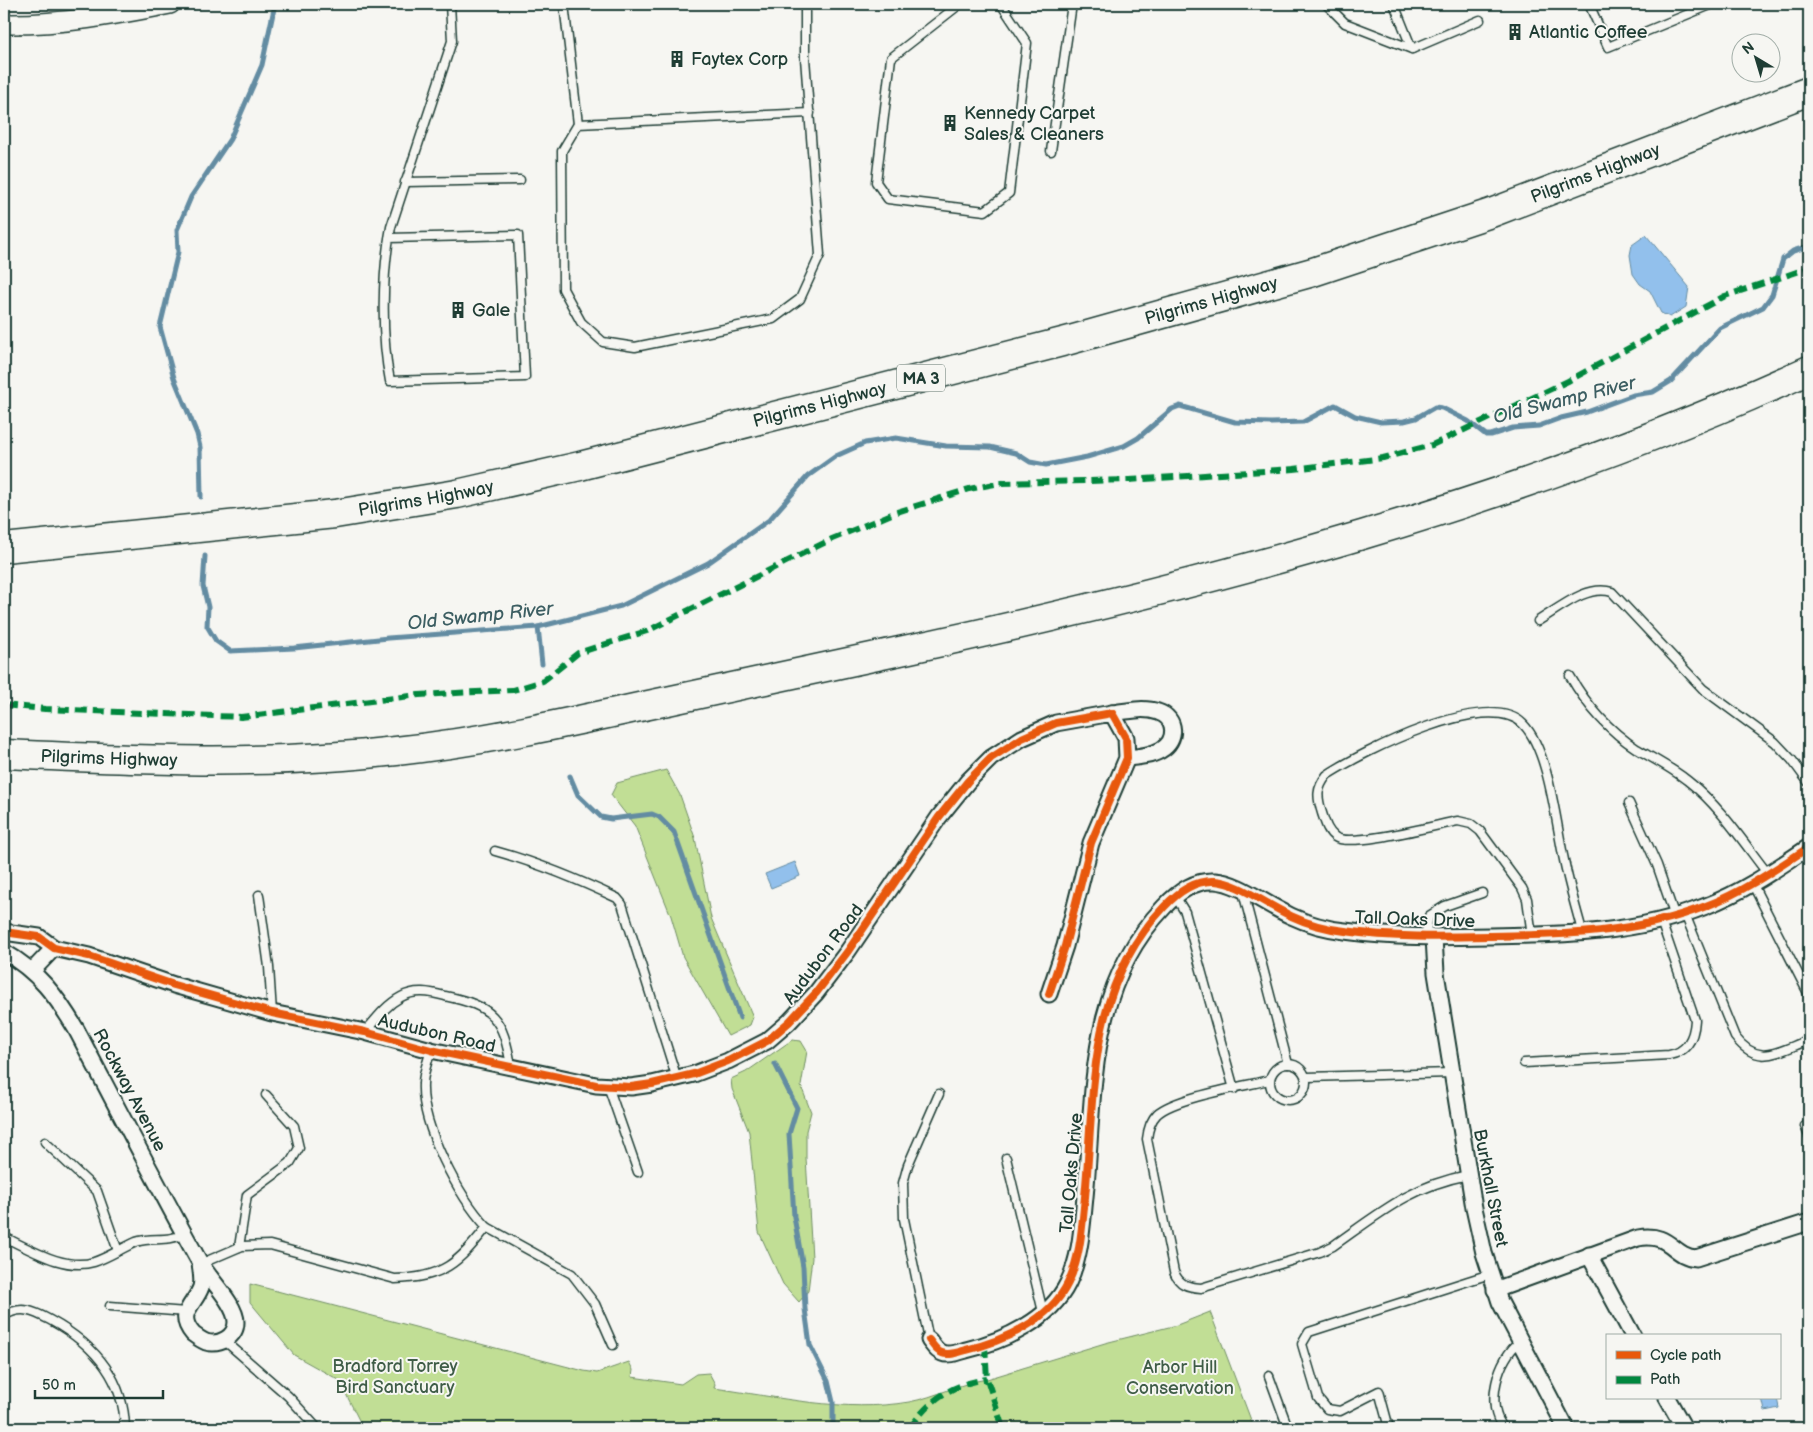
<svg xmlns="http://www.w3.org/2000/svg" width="1813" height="1432" viewBox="0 0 1813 1432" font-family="'Balsamiq Sans',sans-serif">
<rect width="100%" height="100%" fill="#f6f6f2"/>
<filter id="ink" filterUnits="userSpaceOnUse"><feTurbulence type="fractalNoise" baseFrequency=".02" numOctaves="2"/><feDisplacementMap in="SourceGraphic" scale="10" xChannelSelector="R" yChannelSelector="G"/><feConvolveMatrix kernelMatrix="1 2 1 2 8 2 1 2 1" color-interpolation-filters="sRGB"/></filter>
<g filter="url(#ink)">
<g fill="#c1de95" stroke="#708e64">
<polygon points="666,770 680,795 695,838 711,918 753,1017 750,1025 728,1036 683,957 671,916 635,826 611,795 617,783"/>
<polygon points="792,1040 801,1041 807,1051 801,1086 811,1112 806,1131 806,1158 812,1258 808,1291 799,1302 783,1284 759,1232 749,1132 732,1089 731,1079 746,1072"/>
<path d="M250,1284L584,1371L597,1373L629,1362L633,1370L632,1377L681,1384L696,1374L709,1373L715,1384L714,1388C778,1397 845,1413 909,1402C936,1397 960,1383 987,1379L1105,1343L1177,1325L1210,1312L1254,1428H363L339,1380L294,1355L250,1302Z"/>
</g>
<g fill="#92c0ec" stroke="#648ca2">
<polygon points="1646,235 1689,287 1686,307 1670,317 1661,313 1650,291 1640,284 1633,274 1630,255 1632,245"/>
<polygon points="795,862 800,876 771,888 765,874"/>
<polygon points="1762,1398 1777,1398 1779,1408 1765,1411"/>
</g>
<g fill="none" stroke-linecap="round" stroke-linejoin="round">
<g stroke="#648ca2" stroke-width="5">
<polyline points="201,497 200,447 197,434 174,378 160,327 178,252 177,230 191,197 230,139 262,65 275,4"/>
<polyline points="205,556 203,586 208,607 207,626 216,641 230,651 294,648 388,638 538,627 621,606 708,563 769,520 808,476 836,456 865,443 896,438 946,446 990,447 1016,453 1030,462 1046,465 1087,457 1124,446 1138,438 1172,409 1180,406 1235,422 1271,423 1303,422 1335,405 1355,416 1381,422 1404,421 1416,418 1435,407 1442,408 1468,421 1486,435 1491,435 1513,428 1539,426 1561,418 1587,412 1633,395 1653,392 1671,381 1720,328 1763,307 1772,295 1783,259 1793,251 1809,246"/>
<polyline points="538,627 542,664"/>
<polyline points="570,776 578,795 601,817 611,819 652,814 659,817 674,832 740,1018"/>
<polyline points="775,1064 797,1108 789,1134 794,1217 803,1267 805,1309 810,1345 828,1381 833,1402 833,1428"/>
</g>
<g stroke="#1f3d34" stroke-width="11">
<g id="service">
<polyline points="564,4 578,124 562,151 563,289 581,322 603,342 635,347 773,319 800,299 820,255 805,58 805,4"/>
<polyline points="960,4 891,58 876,182 888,199 985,211 1009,193 1027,43 1001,4"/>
<polyline points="1326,4 1345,23 1412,49 1480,20"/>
<polyline points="1394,4 1412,49"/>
<polyline points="1589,4 1608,47 1713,4"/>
<polyline points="578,124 810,113"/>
<polyline points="1051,151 1072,4"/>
<polyline points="405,182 520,180"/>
<path d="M389,238L518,235L525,377L390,381C381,336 382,272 391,227L452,41L450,4"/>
<path d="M1538,621C1560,608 1587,584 1612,592L1703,689L1775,742L1792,760L1809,783"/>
<path d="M1570,676C1587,706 1608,730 1637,749C1654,759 1672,768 1688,781C1720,806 1743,842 1768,874"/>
<polyline points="1629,803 1657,865 1675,917"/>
<path d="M495,851C538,863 577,879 617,898L622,904L677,1079"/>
<polyline points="1752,883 1809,995"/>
<polyline points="1243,892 1288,1064"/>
<polyline points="259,895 269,967 272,1013"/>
<polyline points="1175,896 1185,912 1234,1089"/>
<path d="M1685,914L1735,1037C1759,1068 1778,1051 1809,1040"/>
<path d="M1532,936L1527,899L1522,888L1480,831L1471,824L1458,821C1436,825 1350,848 1335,837C1327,831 1325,822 1322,813C1317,797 1316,789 1327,775C1362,752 1488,688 1523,724C1549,750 1556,824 1564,860C1569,885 1576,909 1583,934"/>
<polyline points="1425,937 1429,916 1445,906 1482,893"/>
<path d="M365,1032C376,1019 386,1005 401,997C415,989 430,992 445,996C493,1006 503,1018 511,1066"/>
<path d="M1524,1063L1669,1055C1688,1052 1694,1037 1695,1020L1661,921"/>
<circle cx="1288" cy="1082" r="18"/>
<polyline points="1307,1077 1452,1073"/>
<path d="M1269,1080C1244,1086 1174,1098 1157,1114C1150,1121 1148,1130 1147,1139L1174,1272C1179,1285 1188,1287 1201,1288L1320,1252L1333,1246C1380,1213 1411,1186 1468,1175"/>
<polyline points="608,1086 638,1172"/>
<polyline points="1805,1126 1809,1136"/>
<polyline points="45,1142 97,1191 118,1251"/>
<polyline points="1006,1158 1043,1312"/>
<polyline points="487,1227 572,1274 595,1304 613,1345"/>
<path d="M4,1237C30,1249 64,1271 94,1262C109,1257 122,1248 136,1242C152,1236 166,1243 184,1234"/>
<polyline points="239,1247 247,1195 290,1163 299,1148 294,1126 266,1095"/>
<path d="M200,1264L242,1246L270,1245L395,1279C443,1278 458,1263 487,1227C459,1197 421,1126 423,1084C423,1072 428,1061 431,1050"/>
<polyline points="110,1306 186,1312"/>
<path d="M4,1316C21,1305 33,1311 50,1320C92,1343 124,1377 125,1428"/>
<polyline points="929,1340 904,1219 903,1183 908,1165 939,1094"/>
<polyline points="225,1341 288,1396 317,1428"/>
<polyline points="1269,1376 1288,1428"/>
<polyline points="1389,1428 1379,1391 1340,1411 1327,1409 1318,1398 1302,1344 1309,1332 1490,1274"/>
<path d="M1504,1428C1484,1407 1498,1357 1520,1342"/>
</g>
</g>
<g stroke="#1f3d34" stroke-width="19">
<g id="minor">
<path d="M1112,713C1127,711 1144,707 1158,712C1177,718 1177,741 1161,750C1151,756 1138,757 1127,758"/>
<polyline points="4,932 39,937 54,948 89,956 174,985 272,1013 365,1032 431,1050 596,1085 631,1087 652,1084 694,1074 728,1061 767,1041 789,1022 816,993 848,951 939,817 968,781 991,758 1022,738 1056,723 1112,713 1126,738 1127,758 1091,843 1065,946 1049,994"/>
<polyline points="1434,937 1436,973 1474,1208 1484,1253 1500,1302 1566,1428"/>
<path d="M4,952C38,971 57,997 76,1029C117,1107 157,1185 199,1261C208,1278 236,1304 236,1322C236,1337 219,1346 206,1342C201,1340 197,1337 193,1334C175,1313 195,1305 201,1287C203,1280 201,1271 200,1264"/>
<polyline points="32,971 54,948"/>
<polyline points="1589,1255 1633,1336"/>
<path d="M1495,1290L1638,1238C1671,1232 1672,1256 1696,1258L1809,1222"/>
<path d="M929,1340C933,1345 936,1351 942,1353C949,1356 959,1352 966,1350C1004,1341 1050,1320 1068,1283C1081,1256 1082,1226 1085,1197C1095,1093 1086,989 1164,907C1212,855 1242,893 1291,916C1308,924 1327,929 1345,931C1393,938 1441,937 1490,936C1564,935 1636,934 1706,906C1743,892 1776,869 1809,847"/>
<polyline points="1667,1398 1684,1428"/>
</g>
</g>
<g stroke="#1f3d34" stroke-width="22">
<path id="tertiary" d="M4,24C60,25 115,15 170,4"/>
</g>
<g stroke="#1f3d34" stroke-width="31">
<g id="motorway">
<path id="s1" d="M4,548L335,514L457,494L580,466L1070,340L1313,272L1491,213L1809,91"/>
<path id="s2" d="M4,754C135,760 265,766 396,751C480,742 562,724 644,706C729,688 815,669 900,651C1211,584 1519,502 1809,370"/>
</g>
</g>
<use href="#service" stroke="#f6f6f2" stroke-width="8"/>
<use href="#minor" stroke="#f6f6f2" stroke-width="15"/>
<use href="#tertiary" stroke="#f6f6f2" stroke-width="19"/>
<use href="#motorway" stroke="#f6f6f2" stroke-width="28"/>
<g stroke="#00873e" stroke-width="6" stroke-dasharray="12 6" stroke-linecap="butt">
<polyline points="4,705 45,709 241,717 419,695 513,690 543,681 578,653 647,631 832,539 894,513 969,489 1000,483 1129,480 1294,469 1383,458 1432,445 1568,381 1725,296 1809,268"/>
<polyline points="985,1345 987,1379 1003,1428"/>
<path d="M910,1428C930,1399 952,1384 987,1379"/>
</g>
<g stroke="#f6f6f2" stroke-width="11">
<g id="cycleway">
<polyline points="4,932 39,937 54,948 89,956 174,985 272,1013 365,1032 431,1050 596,1085 631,1087 652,1084 694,1074 728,1061 767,1041 789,1022 816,993 848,951 939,817 968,781 991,758 1022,738 1056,723 1112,713 1126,738 1127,758 1091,843 1065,946 1049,994"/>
<path d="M929,1340C933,1345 936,1351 942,1353C949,1356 959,1352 966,1350C1004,1341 1050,1320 1068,1283C1081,1256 1082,1226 1085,1197C1095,1093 1086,989 1164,907C1212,855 1242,893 1291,916C1308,924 1327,929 1345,931C1393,938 1441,937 1490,936C1564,935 1636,934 1706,906C1743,892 1776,869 1809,847"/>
</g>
</g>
<use href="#cycleway" stroke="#e8590c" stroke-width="8"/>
</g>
</g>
<defs>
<g id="building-bare" transform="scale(1.35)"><path d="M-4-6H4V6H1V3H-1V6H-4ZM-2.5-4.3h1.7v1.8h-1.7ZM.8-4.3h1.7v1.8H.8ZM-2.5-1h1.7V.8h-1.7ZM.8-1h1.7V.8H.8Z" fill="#1f3d34" stroke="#f6f6f2" stroke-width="2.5" paint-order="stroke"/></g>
</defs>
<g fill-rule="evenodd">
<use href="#building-bare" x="1515" y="32"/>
<use href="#building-bare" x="677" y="59"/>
<use href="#building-bare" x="950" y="123"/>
<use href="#building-bare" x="458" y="310"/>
</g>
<g text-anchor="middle" stroke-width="4" stroke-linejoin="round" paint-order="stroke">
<rect fill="#f6f6f2" stroke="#60746d" stroke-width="1" x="897" y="364.5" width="48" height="27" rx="4"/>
<g font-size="16" font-weight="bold" fill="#1f3d34">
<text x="921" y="384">MA 3</text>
</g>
<g font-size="18" fill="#1f3d34" stroke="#f6f6f2" text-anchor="start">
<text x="1529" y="38">Atlantic Coffee</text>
<text x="691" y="65">Faytex Corp</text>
<text x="964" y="119">Kennedy Carpet<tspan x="964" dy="21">Sales &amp; Cleaners</tspan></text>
<text x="472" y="316">Gale</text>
</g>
<g font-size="18" fill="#1f3d34" stroke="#f6f6f2">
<text dy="6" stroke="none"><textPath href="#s1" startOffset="1640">Pilgrims Highway</textPath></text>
<text dy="6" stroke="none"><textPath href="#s1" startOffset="1235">Pilgrims Highway</textPath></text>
<text dy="6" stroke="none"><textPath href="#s1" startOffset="830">Pilgrims Highway</textPath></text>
<text dy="6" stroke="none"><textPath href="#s1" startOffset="425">Pilgrims Highway</textPath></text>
<text dy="6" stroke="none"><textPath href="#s2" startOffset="105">Pilgrims Highway</textPath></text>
<text transform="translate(1415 919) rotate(2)" y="6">Tall Oaks Drive</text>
<text transform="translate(823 954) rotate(-53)" y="6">Audubon Road</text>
<text transform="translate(437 1033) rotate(13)" y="6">Audubon Road</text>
<text transform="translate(130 1090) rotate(62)" y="6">Rockway Avenue</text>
<text transform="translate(1071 1173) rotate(-85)" y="6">Tall Oaks Drive</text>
<text transform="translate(1491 1188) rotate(79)" y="6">Burkhall Street</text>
</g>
<g font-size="18" fill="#3f5d47" stroke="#f6f6f2">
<text x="395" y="1372">Bradford Torrey<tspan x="395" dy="21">Bird Sanctuary</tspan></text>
<text x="1180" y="1373">Arbor Hill<tspan x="1180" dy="21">Conservation</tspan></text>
</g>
<g font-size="19" font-style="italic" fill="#3c5e62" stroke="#f6f6f2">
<text transform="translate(1564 399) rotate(-14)" y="7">Old Swamp River</text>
<text transform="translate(480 615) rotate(-6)" y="7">Old Swamp River</text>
</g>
</g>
<rect width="1813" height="1432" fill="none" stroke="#f6f6f2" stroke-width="20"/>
<rect x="10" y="10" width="1793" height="1412" fill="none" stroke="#1f3d34" stroke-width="2" filter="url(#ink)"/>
<rect x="1606" y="1334" width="175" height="65" fill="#f6f6f2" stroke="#a0aca6"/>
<rect x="1616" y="1351" width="25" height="8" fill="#e8590c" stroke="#a0aca6"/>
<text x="1650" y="1360" font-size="15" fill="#1f3d34">Cycle path</text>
<rect x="1616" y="1376" width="25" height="8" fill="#00873e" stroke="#a0aca6"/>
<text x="1650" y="1384" font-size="15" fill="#1f3d34">Path</text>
<g transform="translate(1756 58) rotate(322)"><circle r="24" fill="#f6f6f2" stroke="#a0aca6"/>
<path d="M0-4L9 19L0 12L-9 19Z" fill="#1f3d34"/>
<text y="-8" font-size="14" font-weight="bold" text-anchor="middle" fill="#1f3d34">N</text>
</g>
<path d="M35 1390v8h128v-8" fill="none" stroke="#1f3d34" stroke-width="2.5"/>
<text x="42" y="1390" font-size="15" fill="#1f3d34" stroke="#f6f6f2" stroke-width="4" paint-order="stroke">50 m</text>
</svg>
